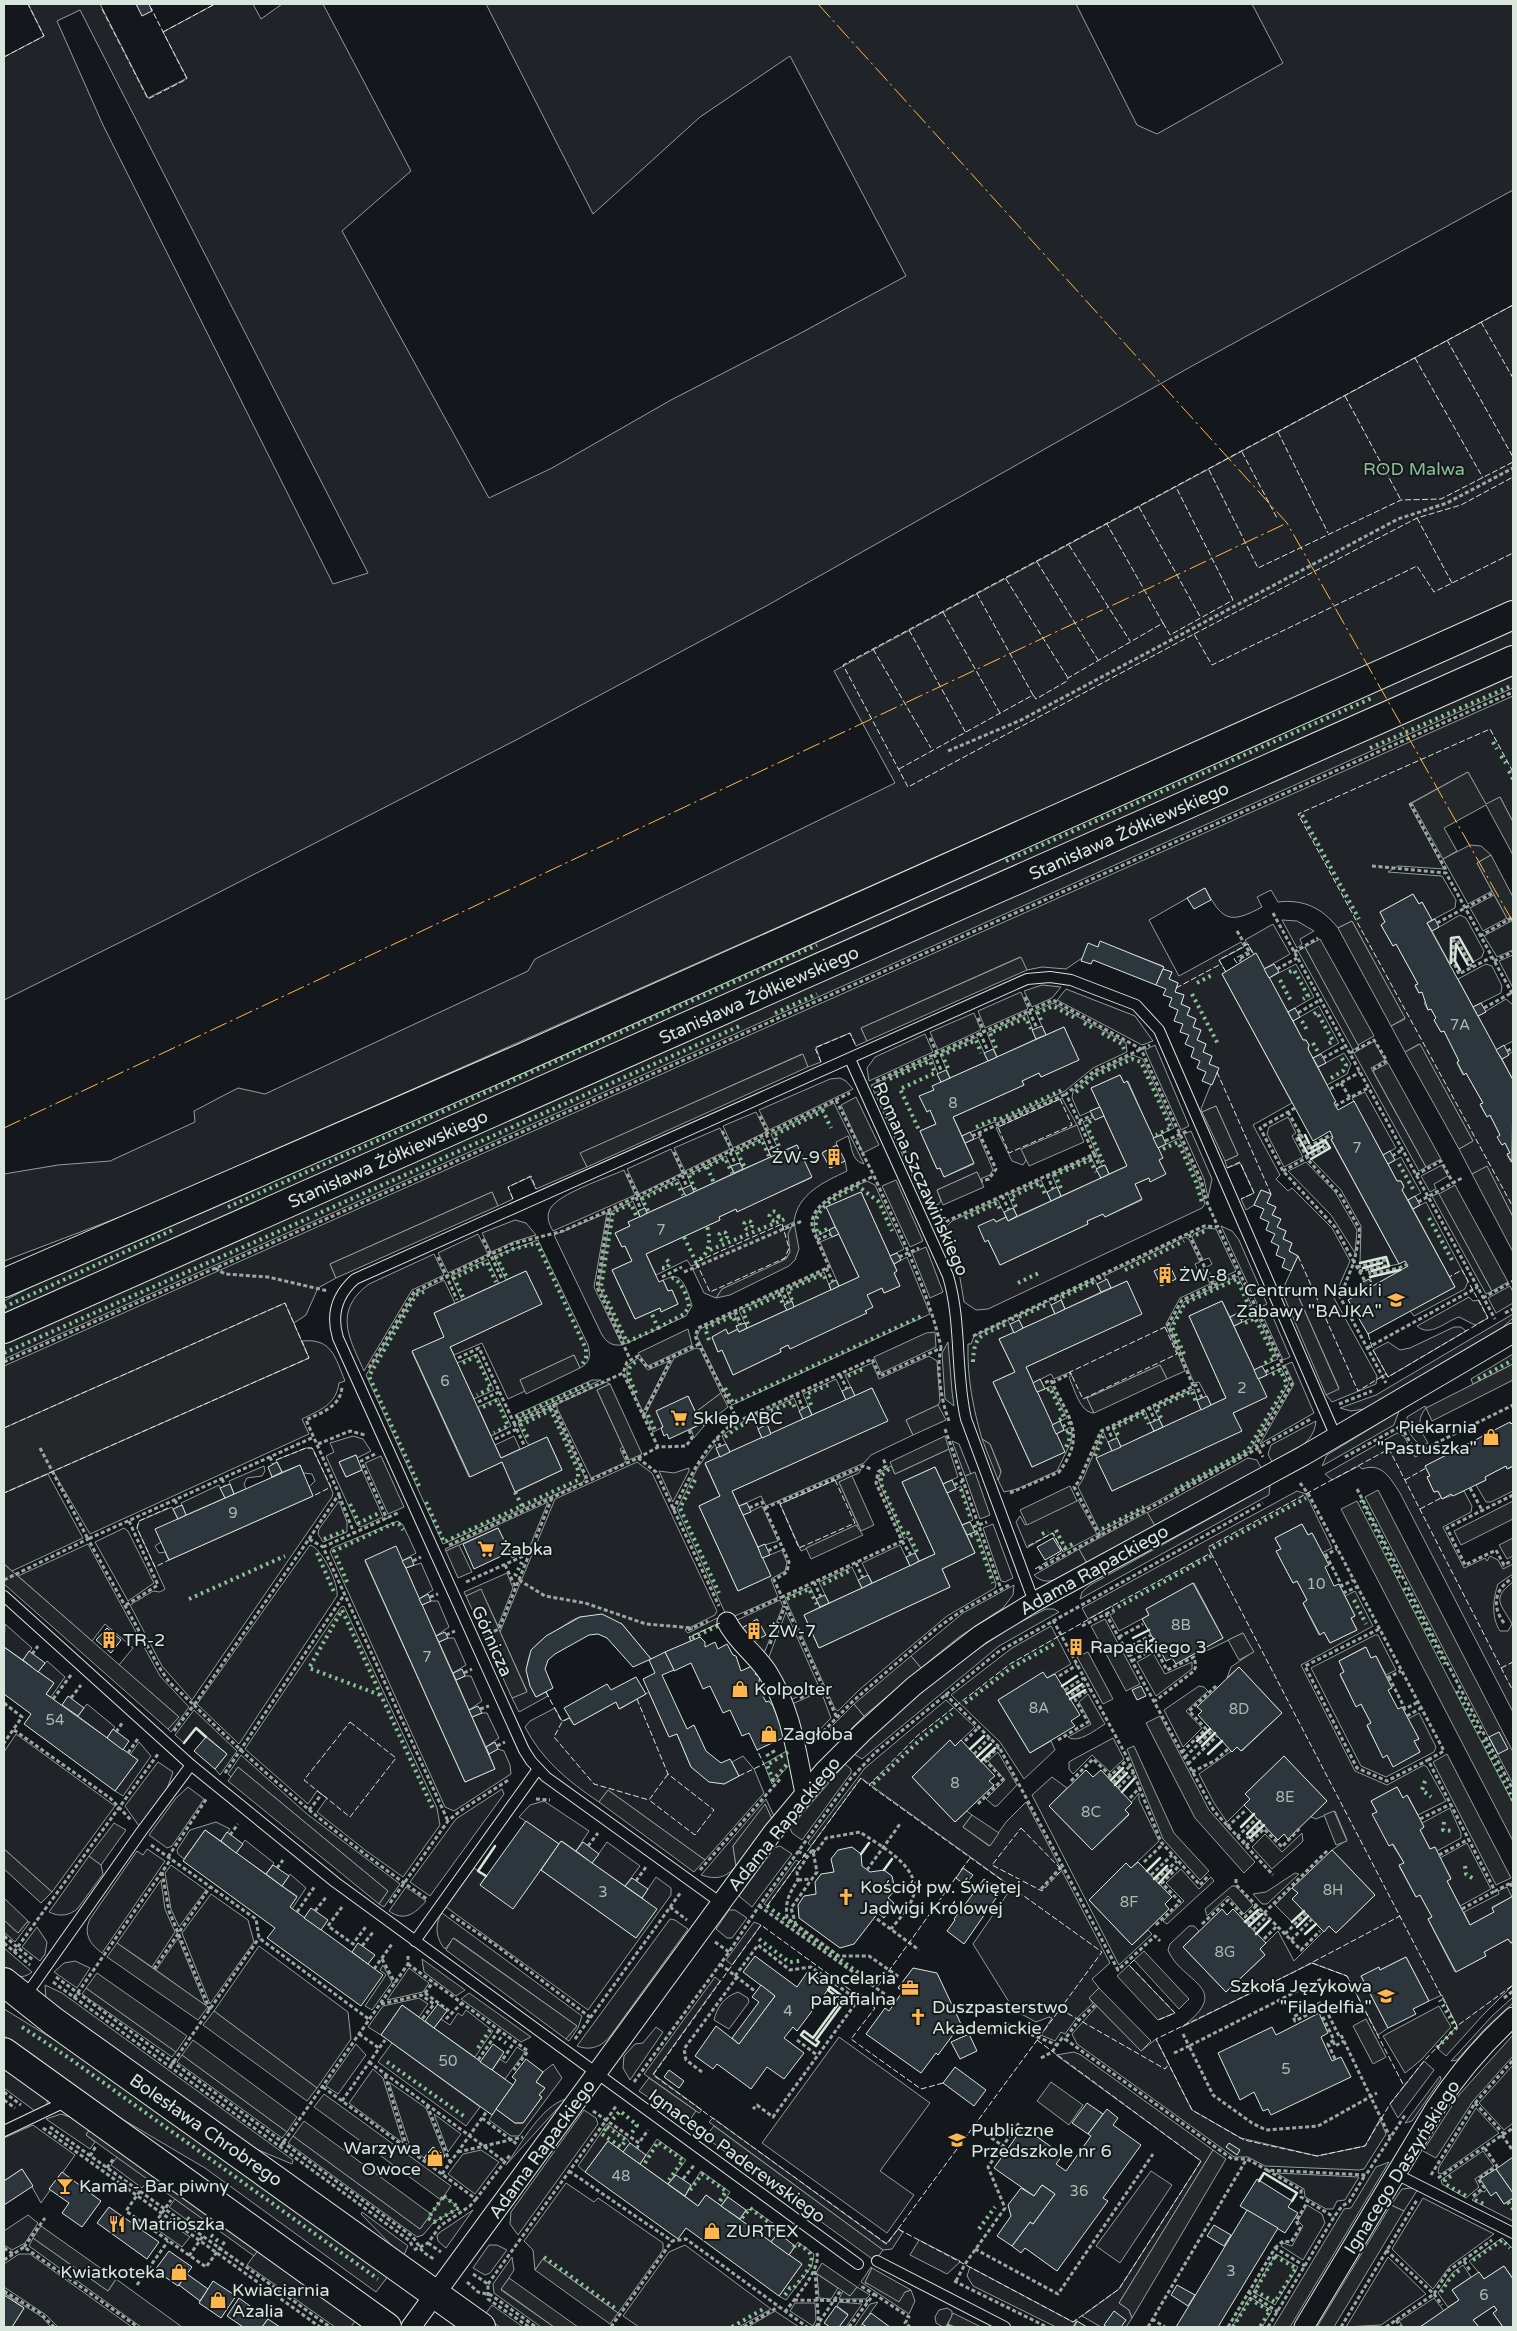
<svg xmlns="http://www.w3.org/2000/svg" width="1517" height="2331" viewBox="0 0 1517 2331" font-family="'Varela Round',sans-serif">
<rect width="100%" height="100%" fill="#14181c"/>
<g fill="#202428" stroke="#939e99" fill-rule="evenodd">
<path d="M28,4H100L148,98L187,78L163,32L215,4H253L261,19L282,4H323L411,171L342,231L489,498L552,468L671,400L799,334L906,276L790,56L700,117L593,214L486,4H1076L1137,125L1157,134L1283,63L1252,4H1513V190L1192,366L768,605L518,739L165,920L4,1000V57L44,36ZM80,10L368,573L333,584L103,125L57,21Z"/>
<polygon points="1513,305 1513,601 206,1181 112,1220 4,1261 4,1174 58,1165 110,1161 195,1122 194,1111 238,1088 265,1094 528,971 535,959 895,783 834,671"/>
<polygon points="1513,627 1513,647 4,1317 4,1301 78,1262"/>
<polygon points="1513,672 1513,688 4,1359 4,1342"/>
<path d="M1513,696V822L1500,797L1486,805L1468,772L1409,804L1444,869L1398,866L1388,872L1442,876L1456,900L1455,908L1432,920L1422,902L1419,904L1413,894L1380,912L1385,922L1381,925L1393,946L1396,944L1418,984L1415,986L1419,993L1422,992L1427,1001L1424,1003L1428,1010L1431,1009L1436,1018L1434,1020L1441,1032L1444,1031L1459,1061L1457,1063L1463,1075L1466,1073L1483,1103L1480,1105L1487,1117L1490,1115L1500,1135L1498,1137L1502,1145L1505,1143L1510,1153L1507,1155L1511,1162L1513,1161V1217L1487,1167L1472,1174L1459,1149L1473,1141L1419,1044L1405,1052L1391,1026L1405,1019L1352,921L1338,928C1322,908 1304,899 1278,902L1271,890L1257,897L1262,907C1229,925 1222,920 1205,888L1149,920L1179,976L1241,942L1244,947L1219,960L1226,972L1222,974L1292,1103L1253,1125L1280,1175L1276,1179L1288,1191L1292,1188L1332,1228L1350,1261L1334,1298L1377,1376L1376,1384L1332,1402L1326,1395L1339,1388L1295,1289L1283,1294L1282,1291L1298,1256L1289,1251L1292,1243L1283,1239L1286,1231L1277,1227L1281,1219L1272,1215L1276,1207L1267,1203L1271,1194L1261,1190L1254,1205L1246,1210L1241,1199L1254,1193L1240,1163L1227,1168L1225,1161L1238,1155L1216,1106L1202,1112L1201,1109L1211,1084L1209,1064L1212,1056L1203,1052L1206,1044L1197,1040L1201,1030L1193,1027L1196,1019L1187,1015L1190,1008L1181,1004L1184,995L1175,992L1178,983L1169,979L1172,972L1163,969V966L1100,942L1098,947L1066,969L1042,967L1027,970L1020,957L861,1028L867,1041L856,1046L850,1033L816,1047L821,1062L808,1067L802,1054L581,1153L587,1167L536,1189L530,1177L508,1187L513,1199L498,1206L492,1192L330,1264L336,1278L318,1288L306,1315L294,1323L295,1326L4,1437V1366Z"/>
<polygon points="1470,845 1481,846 1491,855 1477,863 1492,891 1468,904 1443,859"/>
<polygon points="1494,895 1507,918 1483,931 1470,908"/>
<polygon points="1460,915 1466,918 1484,951 1482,957 1473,962 1459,937 1451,938 1450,964 1432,931"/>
<polygon points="1282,920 1297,921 1314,931 1300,939 1302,944 1297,948"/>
<polygon points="1513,920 1513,950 1497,957 1484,936"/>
<polygon points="1273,924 1290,954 1264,969 1245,940"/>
<polygon points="1305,947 1359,1046 1353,1050 1298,951"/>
<polygon points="1513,955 1513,988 1499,961"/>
<polygon points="1296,964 1314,997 1288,1012 1269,978"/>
<polygon points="1486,964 1492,966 1502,986 1501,993 1473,1007 1458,979"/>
<polygon points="1042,985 1061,987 1052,998 1032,1007 1024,991"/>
<polygon points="1066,989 1135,1016 1153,1041 1142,1045 1057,1000"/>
<polygon points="1021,992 1028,1009 985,1028 978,1011"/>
<polygon points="1506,999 1513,1005 1513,1041 1496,1050 1478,1016"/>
<polygon points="1053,1003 1126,1043 1127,1052 1093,1068 1065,1091 997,1123 994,1122 962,1136 953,1117 1024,1085 1022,1081 1039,1073 1041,1077 1078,1060 1064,1027 1046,1035 1035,1011"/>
<polygon points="1319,1006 1339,1043 1313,1058 1308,1049 1309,1045 1306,1040 1303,1040 1293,1021"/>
<polygon points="974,1013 981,1030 938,1050 930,1032"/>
<polygon points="1027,1014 1036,1039 997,1057 987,1033"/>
<polygon points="925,1034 933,1052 869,1081 867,1068 875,1057"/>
<polygon points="977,1037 988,1061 950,1078 940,1054"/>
<polygon points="1374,1041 1385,1060 1371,1068 1426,1167 1419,1171 1354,1053"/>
<polygon points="1155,1045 1189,1126 1181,1130 1145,1050"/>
<polygon points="1513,1051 1513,1080 1502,1059"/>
<polygon points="1344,1053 1351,1064 1347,1074 1327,1085 1318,1067"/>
<polygon points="1133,1055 1143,1059 1174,1128 1153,1138 1128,1081 1124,1083 1120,1075 1091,1088 1100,1107 1080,1116 1072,1098 1073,1091 1095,1073"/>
<polygon points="932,1058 941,1082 934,1090 920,1096 927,1112 930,1110 936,1124 920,1131 937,1169 940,1168 944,1177 974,1164 965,1143 979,1137 993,1170 990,1175 980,1179 977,1172 937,1190 941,1201 938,1205 930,1204 921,1196 871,1085"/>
<polygon points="840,1078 846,1081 853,1089 769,1130 759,1110 830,1079"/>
<polygon points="1365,1092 1396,1148 1383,1155 1352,1098"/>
<polygon points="1062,1098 1077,1125 1022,1149 1026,1160 1023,1165 1012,1161 996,1128"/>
<path d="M834,1103L864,1164C851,1161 852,1146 848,1136L836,1142L837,1145L823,1152L830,1168L845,1161L847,1171C824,1182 797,1194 794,1222L783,1227L784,1230L791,1227C787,1238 794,1245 789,1254C784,1264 735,1283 722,1289L716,1298L704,1293L693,1270L698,1267L697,1264L691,1266L687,1260L656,1275L646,1254L720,1220L719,1217L736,1209L737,1211L811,1178L797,1145L780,1152L771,1134Z"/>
<polygon points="756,1112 766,1132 733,1148 723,1126"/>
<polygon points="1104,1116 1127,1166 1109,1174 1105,1165 1102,1166 1083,1122 1094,1117"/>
<polygon points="1288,1117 1296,1133 1292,1136 1303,1157 1284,1167 1267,1134 1269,1127"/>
<polygon points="720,1128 730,1149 685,1171 674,1148"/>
<polygon points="1191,1131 1212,1179 1208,1198 1204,1179 1184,1134"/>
<polygon points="1332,1136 1333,1138 1331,1140 1399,1264 1389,1266 1386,1257 1360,1263 1361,1226 1341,1190 1311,1159 1330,1148 1325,1140"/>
<polygon points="763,1138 771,1157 743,1169 735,1151"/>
<polygon points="1179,1138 1199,1181 1205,1204 1202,1208 988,1309 976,1310 964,1302 959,1272 945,1235 946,1227 952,1221 998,1200 1006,1217 996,1222 994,1219 986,1241 988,1240 1000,1265 1088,1224 1087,1221 1103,1214 1105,1217 1142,1200 1135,1184 1149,1178 1151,1181 1165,1174 1159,1160 1158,1148"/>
<polygon points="671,1149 682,1173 639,1194 627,1169"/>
<polygon points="726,1156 734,1173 694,1192 687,1175"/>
<polygon points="1091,1157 1101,1178 1061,1196 1052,1175"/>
<polygon points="1401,1157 1421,1193 1408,1200 1402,1190 1404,1186 1401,1181 1397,1181 1388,1164"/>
<polygon points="1306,1162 1335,1192 1357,1230 1355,1253 1331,1215 1288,1171"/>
<polygon points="1442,1165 1448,1176 1434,1184 1436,1189 1430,1192 1421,1176"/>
<path d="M624,1170L635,1195L553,1231C549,1224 546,1217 550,1209C559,1193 607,1178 624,1170Z"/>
<polygon points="678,1179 686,1196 647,1213 640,1198"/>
<polygon points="1041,1180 1051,1201 1017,1216 1008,1195"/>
<path d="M867,1181L875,1185L904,1249L890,1256L861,1192L827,1207L835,1227L817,1236C803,1205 845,1191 867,1181Z"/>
<polygon points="1439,1193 1492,1291 1486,1294 1432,1196"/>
<path d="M633,1201L640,1217L628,1222L630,1226L615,1233L622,1247L625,1246L632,1261L612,1270L635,1319L660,1308L662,1311L678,1304L672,1290L668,1291L663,1280C667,1279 671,1276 676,1277C684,1278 690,1298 692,1306L686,1316L625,1344L599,1286L611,1212Z"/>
<polygon points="1426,1202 1468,1281 1465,1289 1414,1316 1410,1311 1455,1287 1413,1209"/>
<path d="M607,1213L594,1287L622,1345C611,1346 606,1342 601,1333L554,1235Z"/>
<polygon points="515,1220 526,1223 536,1235 513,1242 491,1252 482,1233"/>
<polygon points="1221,1226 1232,1231 1239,1240 1267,1304 1259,1308"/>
<polygon points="1206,1228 1216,1229 1236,1271 1214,1282 1207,1267 1212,1264 1209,1258 1203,1260 1192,1237 1194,1234"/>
<polygon points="478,1234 488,1254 448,1273 438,1253"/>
<polygon points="839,1234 859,1277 839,1286 820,1242"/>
<path d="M1185,1237L1189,1239L1200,1262L1195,1264L1198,1271L1203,1269L1210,1284L1180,1298L1166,1324L1185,1371L1167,1379L1160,1365L1087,1398L1094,1413C1080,1413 1074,1388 1069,1377L1072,1375L1070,1372L1054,1379L1051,1374L1033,1383L1026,1367L1141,1314L1127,1281L1111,1288L1104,1276Z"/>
<path d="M538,1240L588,1345C591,1355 590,1363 580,1368L574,1355L520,1380L525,1391L508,1399L482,1343L454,1355L450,1347L541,1304L526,1271L506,1280L494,1256Z"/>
<path d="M434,1254L444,1275L412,1290L364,1371C349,1338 333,1311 369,1284Z"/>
<polygon points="907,1257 930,1314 732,1405 730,1403 697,1336 700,1329 734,1313 739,1325 736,1326 738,1329 728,1334 726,1330 712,1337 718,1352 722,1350 733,1375 781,1352 780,1349 788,1345 790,1348 866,1313 867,1295 882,1288 884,1293 900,1286 894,1273 897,1271 894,1264"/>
<polygon points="488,1259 499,1283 462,1300 451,1276"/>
<polygon points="1402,1270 1373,1286 1370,1277"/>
<polygon points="824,1272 831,1290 794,1307 786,1289"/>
<polygon points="1238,1276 1252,1306 1230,1317 1222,1301 1189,1316 1226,1398 1211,1405 1199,1382 1194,1383 1170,1327 1184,1302"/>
<polygon points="444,1280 455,1303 434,1313 444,1337 412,1352 469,1477 502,1462 516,1492 562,1470 547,1437 530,1445 527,1443 518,1423 550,1408 553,1409 585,1478 583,1482 443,1544 366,1375 415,1294"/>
<polygon points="1095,1280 1101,1292 1065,1309 1060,1296"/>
<polygon points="1510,1286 1513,1292 1513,1303 1496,1313 1488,1298"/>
<polygon points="780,1292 787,1310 747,1328 739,1310"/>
<path d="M1469,1297L1473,1301L1479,1300L1488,1318L1475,1325L1459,1317C1446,1321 1430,1338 1417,1326Z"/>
<polygon points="1049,1301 1055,1314 1023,1328 1017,1316"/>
<polygon points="1269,1308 1290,1357 1283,1360 1261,1312"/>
<polygon points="1513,1314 1513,1318 1503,1327 1364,1409 1351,1411 1340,1408 1376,1395"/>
<polygon points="1257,1315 1278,1359 1254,1370 1234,1326"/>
<path d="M1008,1320L1014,1333L999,1339L1015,1372L993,1382L1032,1467L1064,1452L1056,1434L1071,1427L1072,1434L1071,1442L1057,1471L1017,1489L1004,1492L998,1480L1001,1471L990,1444L982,1439C973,1408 967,1377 968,1344H971L974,1336Z"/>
<polygon points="1454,1327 1461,1327 1466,1331 1388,1377 1373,1350 1388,1342 1400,1350 1410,1348"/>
<path d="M302,1341C332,1338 335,1357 345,1381L339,1383C336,1405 320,1410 302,1419L309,1434L90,1534L53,1471L309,1358Z"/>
<polygon points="696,1348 700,1349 721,1393 697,1411 704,1426 694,1438 691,1429 701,1424 688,1396 663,1427 653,1432 645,1415 674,1358"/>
<polygon points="477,1354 494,1390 474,1399 457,1363"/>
<polygon points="1513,1354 1513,1364 1473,1384 1471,1379"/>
<polygon points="929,1356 937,1361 940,1402 938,1405 906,1420 913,1435 871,1455 864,1463 766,1506 761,1496 739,1506 732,1491 887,1421 872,1388 855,1396 845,1375 872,1363 879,1379"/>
<polygon points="638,1358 648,1370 669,1361 643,1412 627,1378 627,1366"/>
<polygon points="1292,1362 1314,1413 1260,1444 1294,1384 1285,1365"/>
<polygon points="1281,1368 1289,1383 1250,1451 1100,1532 1078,1487 1083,1479 1103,1431 1112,1451 1097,1458 1112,1491 1241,1431 1233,1413 1266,1397 1258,1379"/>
<polygon points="836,1379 846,1400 812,1415 803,1394"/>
<polygon points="592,1380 601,1380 517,1419 515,1415"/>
<polygon points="606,1382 610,1384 597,1390 623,1447 620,1449 626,1462 591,1478 557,1408 557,1404"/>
<polygon points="1051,1386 1067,1418 1052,1425 1037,1392"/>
<polygon points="1194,1389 1201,1410 1163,1427 1153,1407"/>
<polygon points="498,1398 511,1426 491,1436 478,1407"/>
<polygon points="794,1398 803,1419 771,1434 762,1413"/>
<path d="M1425,1406L1426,1408C1415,1421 1421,1431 1428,1443L1422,1446C1411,1439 1406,1429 1407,1417Z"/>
<polygon points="1145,1411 1154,1431 1121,1447 1112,1427"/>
<polygon points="1399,1411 1394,1425 1322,1466 1327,1455"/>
<polygon points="753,1417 762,1438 730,1452 722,1436 736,1425"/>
<path d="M1316,1421C1314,1445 1291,1452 1272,1462L1268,1454L1271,1445Z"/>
<path d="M1397,1433L1404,1436L1415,1457L1441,1444L1446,1456L1425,1466L1430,1476L1427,1477L1434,1492L1438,1491L1442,1499L1464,1491L1472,1506L1471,1512L1443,1527L1464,1568L1485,1558L1487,1561L1490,1556L1498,1560L1503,1569L1513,1564V1574L1498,1584C1493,1599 1491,1617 1500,1631H1508L1512,1624C1502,1605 1490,1599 1513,1582V1712L1400,1493C1390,1478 1382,1462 1362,1469L1359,1466L1332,1480L1325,1474Z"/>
<polygon points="353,1436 363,1439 371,1451 357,1458 356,1455 339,1462 346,1477 362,1470 383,1517 361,1527 357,1525 326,1456 334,1452 330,1443"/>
<polygon points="514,1436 520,1449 501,1458 495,1445"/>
<polygon points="952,1441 959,1444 971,1474 965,1476"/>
<polygon points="715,1444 720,1457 705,1464 720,1496 699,1506 738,1591 770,1576 762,1558 782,1550 787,1563 785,1571 771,1579 778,1597 728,1619 677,1509 698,1467"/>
<polygon points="306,1448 312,1448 314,1451 333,1493 332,1497 192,1700 162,1666 130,1605 153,1591 160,1592 165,1589 137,1528 139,1521 172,1507 178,1519 161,1542 155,1546 159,1553 165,1552 169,1560 313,1496 309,1487 315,1481 312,1474 303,1473 300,1465 282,1472 276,1460"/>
<polygon points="949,1449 958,1477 943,1484 935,1467 902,1482 935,1554 919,1561 907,1537 904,1539 878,1479 881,1472 891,1466 895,1474"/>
<polygon points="1248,1458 1257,1460 1261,1468 1155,1526 1147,1513"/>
<path d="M637,1462L652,1473L717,1611L715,1615L685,1630L688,1633L717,1618L721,1622L690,1637L691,1641L651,1659L622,1624C612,1623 588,1615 580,1617C573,1619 565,1625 559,1629C528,1645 518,1665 536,1697L546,1692L548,1696L519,1712L512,1698L527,1691L500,1632L555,1499Z"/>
<polygon points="264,1466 265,1471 262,1476 247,1478 244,1484 246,1489 234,1494 229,1481"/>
<polygon points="1506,1466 1508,1469 1513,1466 1513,1491 1491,1502 1486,1502 1476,1485 1486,1480 1485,1477"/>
<polygon points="689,1468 689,1471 673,1502 659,1471 674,1473"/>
<polygon points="861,1469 859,1473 839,1482 858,1525 801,1551 780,1504"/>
<polygon points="48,1474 83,1538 12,1571 4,1564 4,1493"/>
<polygon points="219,1485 225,1498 186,1515 181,1503"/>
<polygon points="1270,1485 1269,1495 1080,1599 1082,1592 1090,1585"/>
<polygon points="961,1486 973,1520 962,1525 947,1493"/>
<path d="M1297,1491L1306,1494L1332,1548L1322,1553L1312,1533L1308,1535L1302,1524L1275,1538L1281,1549L1277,1552L1293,1583L1297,1581L1307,1600L1303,1603L1319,1635L1324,1632L1330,1643L1357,1630L1351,1618L1355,1616L1345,1596L1355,1591L1373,1626L1301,1665L1355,1771L1387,1785L1424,1765L1427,1767L1446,1801L1418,1815L1408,1796L1403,1798L1397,1787L1371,1801L1377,1812L1373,1814L1404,1863L1399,1866L1416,1897L1420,1895L1432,1917L1428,1919L1455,1972L1486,1956L1484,1952L1508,1939L1511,1943L1513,1942V1985L1483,2015L1446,2056L1437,2048L1457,2026L1442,1995L1429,2001L1406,1957L1380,1970L1361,1976L1388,2028L1378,2035L1347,1976L1312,1963L1182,2027C1235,1987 1181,1983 1168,1950L1170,1944L1189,1926H1194L1199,1931L1183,1947L1226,1992L1265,1955L1260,1949L1278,1931L1294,1961L1329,1926L1336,1933L1375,1895L1332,1850L1347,1840L1335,1811L1316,1819L1311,1817L1327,1801L1284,1757L1245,1794L1250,1799L1227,1822L1214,1803L1199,1774L1237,1747L1242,1751L1282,1713L1239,1667L1227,1678L1231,1667L1253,1652L1243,1633L1206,1651L1204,1648L1223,1638L1194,1583L1146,1609L1149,1615L1119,1631L1110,1615L1115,1612L1112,1606L1088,1619L1082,1608Z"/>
<polygon points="1078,1500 1097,1534 1063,1552 1052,1533 1027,1548 1016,1522 1020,1516 1025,1525"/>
<polygon points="339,1501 347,1522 347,1532 323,1542 318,1534 319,1529"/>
<polygon points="548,1502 528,1551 512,1558 498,1528 446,1551 445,1549"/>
<polygon points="762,1506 778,1541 758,1547 743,1515"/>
<polygon points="398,1521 403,1525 416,1553 402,1561 365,1561 465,1782 495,1769 489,1754 498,1749 504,1751 510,1765 511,1774 454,1811 445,1807 330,1552 332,1548"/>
<polygon points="993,1524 1013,1578 1005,1582 1001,1581 983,1528"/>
<polygon points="124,1528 128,1531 154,1583 128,1601 95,1542"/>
<polygon points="977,1530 996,1584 995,1588 947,1616 859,1690 838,1711 835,1709 785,1598 810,1587 820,1607 804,1615 819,1648 950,1587 942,1569 975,1553 967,1535"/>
<polygon points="88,1544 160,1676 189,1707 171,1732 168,1729 178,1716 119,1665 133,1648 105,1624 92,1641 18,1576"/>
<path d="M310,1545C322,1548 339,1584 337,1596L239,1744L197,1704Z"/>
<polygon points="900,1545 910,1566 872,1583 862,1563"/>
<path d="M1079,1549L1087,1563C1071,1571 1049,1591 1034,1575Z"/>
<polygon points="421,1563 433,1590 419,1599 406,1568"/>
<polygon points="852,1567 862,1588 829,1603 819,1582"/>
<polygon points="507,1573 513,1588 498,1626 481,1590 466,1596 464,1592"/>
<polygon points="1014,1585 1013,1595 1003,1608 959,1637 921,1668 911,1656 963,1613"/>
<polygon points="780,1600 783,1606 763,1656 733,1622"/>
<polygon points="431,1601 438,1601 449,1627 436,1636 422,1605"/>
<polygon points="344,1606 437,1808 440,1825 403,1877 365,1850 317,1812 327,1798 317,1791 308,1804 245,1749 341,1607"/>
<path d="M1046,1609H1054L1059,1612L999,1646L862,1759L854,1754C912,1699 973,1644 1046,1609Z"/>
<polygon points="786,1612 819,1687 788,1701 767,1662"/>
<polygon points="5,1624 32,1648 23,1660 4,1647"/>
<polygon points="1051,1626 1071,1664 1047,1678 1043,1673 998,1700 1030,1753 1051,1741 1055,1750 1024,1779 1000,1742 951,1695 1012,1648"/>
<polygon points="1375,1635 1378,1635 1396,1670 1386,1675 1376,1656 1371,1658 1365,1647 1339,1661 1344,1672 1340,1675 1356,1706 1361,1704 1371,1723 1367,1726 1383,1757 1387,1755 1393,1766 1420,1752 1414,1741 1419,1739 1408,1719 1419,1713 1436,1747 1434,1752 1386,1777 1361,1766 1311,1668"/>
<polygon points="448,1638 454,1638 466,1665 453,1673 439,1642"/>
<polygon points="1153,1653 1165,1674 1192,1662 1192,1669 1156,1696 1137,1662"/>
<polygon points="47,1661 65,1677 51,1697 46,1694 54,1683 38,1672"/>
<polygon points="465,1676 471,1676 482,1701 469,1710 456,1680"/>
<polygon points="1199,1686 1204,1687 1208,1691 1186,1711 1202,1728 1183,1747 1164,1710"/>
<polygon points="821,1691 831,1718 802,1748 790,1705"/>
<path d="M649,1692L669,1736L677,1734L691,1767L724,1784L739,1776L732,1762L743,1756L754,1769L764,1793L705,1860L608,1790L599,1802C568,1781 542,1760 525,1727L530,1721L555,1708L562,1721L569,1718L574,1725L616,1702L620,1709Z"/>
<path d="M1088,1694L1105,1724C1095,1730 1078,1744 1068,1737L1091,1724L1079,1702Z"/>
<polygon points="946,1700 975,1727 955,1746 950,1741 912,1777 955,1822 967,1811 972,1815 963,1827 989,1846 1006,1822 1026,1802 1110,1963 1092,1979 1099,1988 1089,1998 1093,2003 1076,2019 1065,2034 1061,2032 1055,2041 1041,2035 1052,2018 1049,2017 1036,2022 1014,2010 973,1944 1012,1887 861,1778 811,1846 808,1843 865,1768"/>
<polygon points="87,1704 115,1727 107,1738 78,1716"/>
<polygon points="854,1704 864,1716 839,1741 831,1733 831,1727"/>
<polygon points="194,1710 237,1751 220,1775 215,1769 227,1754 197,1728 184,1743 175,1735"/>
<polygon points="482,1713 487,1713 499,1738 486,1747 472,1717"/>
<polygon points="16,1734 115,1806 52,1892 4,1849 4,1752"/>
<polygon points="1113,1738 1124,1759 1110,1772 1092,1755 1073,1774 1069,1769 1069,1762 1074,1759"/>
<polygon points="139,1742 151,1756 123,1796 115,1791 138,1760 130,1755"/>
<polygon points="790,1749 791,1763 772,1784 764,1764"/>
<polygon points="998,1752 1017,1785 997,1806 994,1806 986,1799 1005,1780 988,1761"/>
<polygon points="241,1755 307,1814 400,1884 384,1907 379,1904 388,1891 238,1767 231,1777 228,1774"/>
<polygon points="158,1762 173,1772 167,1789 139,1826 125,1806"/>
<polygon points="845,1764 851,1769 851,1773 802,1840 792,1833 790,1828"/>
<polygon points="1052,1777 1067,1788 1049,1806 1092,1850 1129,1815 1125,1810 1139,1793 1139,1800 1159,1841 1131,1868 1126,1863 1089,1900 1132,1945 1148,1930 1152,1934 1119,1965 1032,1795"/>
<polygon points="188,1787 204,1799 172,1846 167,1848 149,1835 176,1798"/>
<polygon points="502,1789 504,1794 430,1896 410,1882 456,1819"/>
<path d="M766,1799L774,1816L772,1819L765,1805L733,1846L736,1866C726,1878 716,1880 701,1875Z"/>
<polygon points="544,1801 589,1831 576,1851 562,1841 559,1844 519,1817 530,1805"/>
<polygon points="1450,1808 1461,1833 1461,1838 1437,1851 1435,1847 1430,1849 1420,1830 1424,1827 1422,1823"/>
<polygon points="216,1822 230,1829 221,1841 205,1830 184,1859 178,1854 177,1850 190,1830"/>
<polygon points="1302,1833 1303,1841 1300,1844 1272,1869 1252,1847 1265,1834 1282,1852"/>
<polygon points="245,1840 274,1863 266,1874 236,1853"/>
<polygon points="607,1842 640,1866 625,1886 592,1863"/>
<polygon points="1467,1843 1491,1889 1460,1906 1447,1881 1451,1878 1440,1858"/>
<polygon points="780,1846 792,1854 752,1907 739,1896 774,1848"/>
<path d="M147,1849L165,1861L102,1953C90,1944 83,1934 90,1919L137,1851L143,1855Z"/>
<path d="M89,1856L101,1865L103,1874L78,1908C70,1916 59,1917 49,1912Z"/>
<polygon points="796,1860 799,1862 767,1906 764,1904"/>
<polygon points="171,1865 206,1890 179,1927 171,1909 165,1873"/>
<polygon points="474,1868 486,1876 480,1885 541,1870 636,1938 656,1909 642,1898 656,1877 671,1888 671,1895 588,2010 446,1907"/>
<polygon points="1181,1869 1199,1889 1211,1877 1214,1881 1167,1924 1163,1921 1184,1901 1166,1883"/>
<polygon points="1295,1873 1299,1874 1267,1904 1262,1904 1253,1894 1266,1892"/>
<polygon points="290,1874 306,1888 292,1909 290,1907 297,1896 282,1886"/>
<polygon points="161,1880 165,1909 175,1932 152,1967 117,1943"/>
<polygon points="1232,1886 1236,1886 1253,1905 1244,1914 1228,1896 1207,1916 1205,1909"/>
<path d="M406,1887L426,1901C415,1914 404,1922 389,1911Z"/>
<polygon points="1507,1887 1512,1897 1492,1907 1494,1912 1470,1925 1464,1912 1499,1894 1498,1891"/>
<polygon points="1292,1888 1298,1893 1292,1899 1304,1911 1292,1922 1275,1905"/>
<polygon points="211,1894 248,1920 254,1942 210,2004 182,1933"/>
<polygon points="729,1910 735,1910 747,1918 732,1938 727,1938 716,1929"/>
<path d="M442,1913L582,2016L578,2028L569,2041L566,2039L577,2026L454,1938L445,1949C436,1939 434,1925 442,1913Z"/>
<path d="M670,1919L675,1920L688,1929L611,2035C602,2047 590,2051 577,2046Z"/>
<polygon points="4,1920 18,1933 27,1922 30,1922 15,1942 4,1932"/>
<polygon points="754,1922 761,1925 732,1965 726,1960"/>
<polygon points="37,1927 47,1942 45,1954 40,1961 22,1947"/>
<polygon points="178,1938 206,2006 156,1970"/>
<polygon points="259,1946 348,2012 351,2039 317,2088 214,2011"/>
<path d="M4,1948L32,1972C21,1981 13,1975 4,1967Z"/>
<polygon points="75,1961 90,1968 77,1988 54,1972 64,1963"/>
<polygon points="383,1965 392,1982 372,2010 365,2006 386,1975 380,1970"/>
<polygon points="409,1968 429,1983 423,1992 387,2000"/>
<polygon points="715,1977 720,1981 653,2074 702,2110 699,2113 644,2074"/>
<polygon points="45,1985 62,1993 293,2160 292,2164 256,2149 46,1999"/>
<polygon points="830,1987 846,1999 816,2039 819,2042 816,2046 801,2035 804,2031 813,2037 841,2000 828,1990"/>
<polygon points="86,1988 176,2052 172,2057 82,1994"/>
<path d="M738,1992L748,1998L749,2002L729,2029L714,2020C717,2007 724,1997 738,1992Z"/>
<polygon points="1513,1997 1513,2003 1485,2029 1457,2060 1451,2061 1492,2016"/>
<polygon points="419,1998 428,2004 419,2017 402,2005 381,2035 368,2027 383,2006"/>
<polygon points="1097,2006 1141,2051 1156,2039 1192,2110 1241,2138 1317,2156 1365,2146 1380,2119 1386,2134 1364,2169 1359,2170 1265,2166 1248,2157 1234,2157 1077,2044 1072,2034"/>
<polygon points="4,2009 76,2053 389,2275 376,2292 205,2168 105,2109 4,2036"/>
<polygon points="466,2010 493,2031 475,2057 434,2028 441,2019 450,2025 458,2013 462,2016"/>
<polygon points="656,2027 663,2032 630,2080 623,2068 624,2056 635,2044 643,2043"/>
<polygon points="839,2037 930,2103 880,2171 914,2195 887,2233 762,2143"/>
<polygon points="392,2043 480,2107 466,2126 378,2062"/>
<polygon points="356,2044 366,2055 338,2094 326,2086"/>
<polygon points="517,2047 525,2052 505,2079 492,2070 500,2059 506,2063"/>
<polygon points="1074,2052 1081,2055 1213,2150 1119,2303 1129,2310 1132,2318 1126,2327 1101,2327 1082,2316 1119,2289 1201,2161 1056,2055"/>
<polygon points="182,2055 287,2132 282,2138 177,2062"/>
<polygon points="1424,2061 1434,2070 1398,2118 1390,2104"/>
<polygon points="553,2064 562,2078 519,2136 511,2136 489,2120 496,2109 515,2123 523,2123 542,2097 539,2095 545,2088 536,2082 543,2072"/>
<polygon points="1513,2065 1513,2123 1504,2130 1479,2103"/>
<polygon points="4,2067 48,2100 46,2106 35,2111 4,2088"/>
<polygon points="373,2069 383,2078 403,2143 349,2103"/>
<polygon points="1440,2076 1441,2079 1412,2121 1405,2123"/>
<polygon points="389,2082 426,2108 445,2156 433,2147 424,2158 410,2147"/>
<path d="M566,2099L506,2165C521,2144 541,2106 566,2099Z"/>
<polygon points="1476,2108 1499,2133 1441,2174 1438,2173 1439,2167"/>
<polygon points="584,2110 596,2118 598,2124 518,2235 510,2224 511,2212"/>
<polygon points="61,2114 73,2118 90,2129 86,2135 95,2142 90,2149 46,2119"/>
<polygon points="434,2114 461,2134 448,2152"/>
<polygon points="713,2118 886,2244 898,2229 903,2232 892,2249 883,2250 709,2122"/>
<polygon points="607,2124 628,2140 630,2143 623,2152 608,2141 585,2172 578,2166"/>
<polygon points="33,2125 75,2155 41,2203 22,2169 4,2181 4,2138"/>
<polygon points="293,2136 420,2229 444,2196 459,2208 434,2222 423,2235 417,2237 288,2143"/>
<polygon points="657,2139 686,2160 668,2184 640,2164"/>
<polygon points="481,2150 499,2162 475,2194 448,2174 463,2154"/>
<polygon points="1483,2151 1494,2166 1475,2179 1479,2187 1466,2198 1442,2184 1441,2180"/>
<polygon points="117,2157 149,2180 142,2188 111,2165"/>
<polygon points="701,2171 730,2192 721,2206 706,2195 698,2206 685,2196"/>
<polygon points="1151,2171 1172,2185 1120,2263 1096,2246"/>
<polygon points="1276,2173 1359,2177 1345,2200 1337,2201 1333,2209 1326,2209 1305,2197 1304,2189"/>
<polygon points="566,2183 594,2202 598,2198 663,2243 663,2250 618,2313 543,2259 535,2270 533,2250 524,2241"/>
<polygon points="1411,2188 1418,2189 1404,2211 1391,2205 1402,2189"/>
<polygon points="1487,2189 1491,2195 1496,2192 1504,2204 1513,2198 1513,2221 1472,2200 1482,2191 1484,2192"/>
<polygon points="1423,2198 1494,2234 1450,2266 1433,2289 1392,2249"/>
<polygon points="175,2199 207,2222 201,2230 169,2207"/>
<polygon points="1307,2205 1322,2214 1325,2223 1303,2260 1281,2246 1283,2243 1292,2246 1303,2226 1298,2221"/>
<polygon points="753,2209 778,2227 778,2233 771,2242 740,2220 746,2210"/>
<polygon points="473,2210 446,2248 438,2241 437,2236 439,2233"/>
<polygon points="362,2212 408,2246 403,2257 361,2214"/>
<polygon points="28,2215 38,2223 25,2243 12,2250 4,2245 4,2231"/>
<polygon points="162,2218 190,2237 182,2247 155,2228"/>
<polygon points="33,2238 108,2291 116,2279 182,2327 141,2327 29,2246"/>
<polygon points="1502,2238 1513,2249 1513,2279 1504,2266 1484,2279 1469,2261"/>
<polygon points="919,2240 960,2261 960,2262 947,2274 910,2255"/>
<polygon points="798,2242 814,2254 812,2266 786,2300 779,2296 802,2264 789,2255"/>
<polygon points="489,2245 497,2245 507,2250 490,2273 485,2275 473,2268"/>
<polygon points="685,2245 771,2309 739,2327 639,2327 623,2316 669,2252"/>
<polygon points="258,2250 355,2321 351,2327 335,2327 247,2265"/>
<polygon points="19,2254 30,2254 132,2327 58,2327 46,2315 4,2287 4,2264"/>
<polygon points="1276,2254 1298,2267 1275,2305 1253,2292"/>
<polygon points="512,2257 514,2270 501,2290 554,2327 541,2327 494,2293 493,2284"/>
<polygon points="1388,2257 1426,2294 1381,2325 1346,2327"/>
<polygon points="1463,2265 1471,2277 1452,2290 1459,2300 1448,2307 1438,2293 1453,2272"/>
<polygon points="871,2267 872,2268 865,2283 905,2292 911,2290 915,2301 909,2314 861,2282"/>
<polygon points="970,2267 1073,2322 1077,2319 1073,2327 1056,2327 973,2286 967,2276"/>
<polygon points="817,2274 838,2288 831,2299 819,2298"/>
<polygon points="857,2287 870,2295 866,2299 839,2299 843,2291 850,2296"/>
<polygon points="4,2293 42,2317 51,2327 12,2327 24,2308"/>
<polygon points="1250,2297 1272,2311 1262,2327 1232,2327"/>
<polygon points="1434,2298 1444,2311 1420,2327 1403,2327 1399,2321"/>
<polygon points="839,2302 862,2304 846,2327 839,2327 848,2314 837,2306"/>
<polygon points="878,2302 860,2327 854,2327 870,2304"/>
<polygon points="795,2303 815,2303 816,2320 813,2326 790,2311"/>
<polygon points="492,2305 523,2327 500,2327 484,2316"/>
<polygon points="1494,2306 1497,2310 1493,2313 1503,2327 1479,2327 1473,2320"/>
<polygon points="947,2308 952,2311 952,2316 946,2326 948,2327 943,2327 936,2323 935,2317 939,2310"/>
<polygon points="775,2311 799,2327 748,2327"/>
</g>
<g fill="#24282b" stroke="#939e99">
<polygon points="1468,772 1486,804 1500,797 1513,822 1513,855 1486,805 1444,828 1457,851 1443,859 1412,803"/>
<polygon points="1491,855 1513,897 1513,920 1509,922 1477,863"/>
<polygon points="1352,921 1405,1018 1391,1026 1338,928"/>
<polygon points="1320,939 1374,1036 1358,1045 1305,947"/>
<polygon points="1021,957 1027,970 867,1041 861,1028"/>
<polygon points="1420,1044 1473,1141 1459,1149 1405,1052"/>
<polygon points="803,1054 808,1067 587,1167 580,1153"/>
<polygon points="1388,1063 1441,1159 1426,1167 1373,1071"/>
<polygon points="856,1097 879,1145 863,1153 841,1105"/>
<polygon points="1216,1106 1238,1155 1225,1161 1202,1112"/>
<polygon points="1077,1125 1084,1142 1029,1166 1021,1149"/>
<polygon points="1487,1166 1513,1217 1513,1252 1472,1174"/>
<polygon points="977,1172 984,1187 943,1205 937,1190"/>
<polygon points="896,1180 923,1241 910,1247 882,1186"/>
<polygon points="1455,1185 1508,1282 1492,1291 1439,1194"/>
<polygon points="492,1192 498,1206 336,1278 330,1264"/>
<polygon points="794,1222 799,1249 795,1260 789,1266 730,1295 716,1298 722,1289 786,1259 790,1252 788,1234"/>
<polygon points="926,1247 943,1292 930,1298 912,1253"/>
<polygon points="1295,1289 1339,1389 1326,1395 1283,1294"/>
<polygon points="285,1303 309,1358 4,1493 4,1428"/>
<polygon points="688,1329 692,1345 648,1366 638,1353"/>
<polygon points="935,1332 936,1347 881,1373 874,1357 926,1333"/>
<polygon points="948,1342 952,1391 954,1406 945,1399 942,1353"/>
<polygon points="574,1355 580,1368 526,1394 520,1380"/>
<polygon points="1513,1364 1513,1380 1432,1421 1426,1408"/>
<polygon points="1160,1365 1167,1379 1094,1413 1087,1398"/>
<polygon points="610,1384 642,1454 629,1460 597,1390"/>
<polygon points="721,1393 728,1407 704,1426 697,1411"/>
<polygon points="938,1405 946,1420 913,1435 906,1420"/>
<polygon points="945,1436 949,1449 895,1474 890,1462"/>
<polygon points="982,1439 990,1444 1001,1472 998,1480"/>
<polygon points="381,1456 404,1507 388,1514 365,1463"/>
<polygon points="975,1472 990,1515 980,1519 965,1476"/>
<polygon points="852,1476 874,1525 861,1531 839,1482"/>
<polygon points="1070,1486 1077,1501 1027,1525 1020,1510"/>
<polygon points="1378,1490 1513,1752 1513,1784 1365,1497"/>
<polygon points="1357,1501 1513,1803 1513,1841 1341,1509"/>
<polygon points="1513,1501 1513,1519 1461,1545 1454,1531"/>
<polygon points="1147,1512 1155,1526 1087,1563 1079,1549"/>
<polygon points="856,1525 863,1535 811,1559 806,1548"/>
<polygon points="1513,1538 1513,1556 1507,1559 1499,1545"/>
<polygon points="459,1545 472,1572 458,1578 446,1551"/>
<polygon points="4,1564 179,1717 168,1729 4,1584"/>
<polygon points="481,1589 527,1692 512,1698 466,1596"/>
<polygon points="1105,1619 1140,1684 1126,1691 1091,1626"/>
<polygon points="1243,1633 1254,1652 1239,1660 1228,1640"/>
<polygon points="1088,1652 1113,1699 1103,1704 1077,1657"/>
<polygon points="911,1656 921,1668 864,1716 854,1704"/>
<polygon points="1160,1716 1209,1810 1255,1862 1244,1873 1195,1818 1146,1723"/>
<polygon points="1134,1746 1174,1833 1209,1871 1200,1880 1163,1839 1127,1749"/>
<polygon points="1447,1754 1511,1878 1496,1885 1433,1762"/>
<polygon points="238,1767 388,1891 379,1904 228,1781"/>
<polygon points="608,1790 705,1860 694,1872 599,1802"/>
<polygon points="765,1804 772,1819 736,1866 733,1846"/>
<polygon points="1334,1811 1347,1841 1336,1845 1324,1815"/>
<polygon points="972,1815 999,1833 990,1846 963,1827"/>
<polygon points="114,1823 126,1830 101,1865 89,1856"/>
<polygon points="4,1849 52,1892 41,1903 4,1869"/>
<polygon points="4,1898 28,1921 18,1933 4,1920"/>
<polygon points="453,1938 577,2026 566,2039 446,1950"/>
<polygon points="117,1943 208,2007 198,2020 107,1957"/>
<polygon points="1144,1951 1189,1999 1179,2009 1134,1960"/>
<polygon points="422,1959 465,1990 456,1996 424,1972"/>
<polygon points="1129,1965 1175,2013 1158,2020 1117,1976"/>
<polygon points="97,1973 187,2036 176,2052 86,1988"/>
<polygon points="1099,1988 1151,2041 1141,2051 1089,1998"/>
<polygon points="469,1993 531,2037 521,2042 461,1999"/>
<polygon points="1439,2006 1451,2027 1421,2060 1405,2073 1383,2036"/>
<polygon points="214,2011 317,2088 307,2101 203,2025"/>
<polygon points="1366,2019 1386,2057 1373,2064 1353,2026"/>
<polygon points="1513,2035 1513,2056 1473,2101 1436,2158 1423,2151 1459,2095"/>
<polygon points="193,2040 297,2117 287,2132 182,2055"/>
<polygon points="649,2078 696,2111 687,2124 639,2091"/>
<polygon points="1051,2082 1083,2105 1069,2125 1037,2101"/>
<polygon points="324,2094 451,2186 441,2200 314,2107"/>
<polygon points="304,2121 431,2214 420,2229 293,2136"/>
<polygon points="714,2126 883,2250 875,2261 705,2137"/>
<polygon points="90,2129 258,2250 254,2256 86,2135"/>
<polygon points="1213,2150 1226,2159 1132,2318 1129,2310 1119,2303"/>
<polygon points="1389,2162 1290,2327 1273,2327 1344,2209 1351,2208 1376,2167"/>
<polygon points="1391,2205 1404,2211 1334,2327 1317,2327"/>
<polygon points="41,2226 116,2279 108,2291 33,2238"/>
<polygon points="543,2259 618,2313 610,2324 535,2270"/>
<polygon points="822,2263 857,2287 850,2296 816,2273"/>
<polygon points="872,2268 911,2290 905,2292 899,2302 865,2282"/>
<polygon points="509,2278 578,2327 554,2327 501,2289"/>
<polygon points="953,2313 981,2327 955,2327 948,2324"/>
</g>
<g fill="#2c363c" stroke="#d8e6dc">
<polygon points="136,4 149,4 152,11 142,16"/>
<polygon points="1205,888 1211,900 1194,909 1187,898"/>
<polygon points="1413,894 1419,904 1422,902 1432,920 1427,923 1513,1080 1512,1162 1507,1154 1510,1153 1505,1143 1502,1145 1497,1137 1500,1135 1490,1115 1487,1117 1480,1104 1483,1103 1466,1073 1464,1075 1457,1062 1459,1061 1444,1031 1441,1032 1434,1020 1436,1018 1431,1009 1428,1010 1422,992 1419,993 1415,985 1418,984 1396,944 1393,946 1381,925 1385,922 1380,912"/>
<polygon points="1435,919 1439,927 1432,931 1427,923"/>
<polygon points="1100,941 1164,967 1156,985 1093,960 1091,964 1081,961 1088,943 1098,947"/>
<polygon points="1256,953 1303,1040 1306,1040 1309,1045 1308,1049 1336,1102 1334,1103 1338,1110 1354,1101 1397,1181 1401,1181 1404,1187 1402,1190 1455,1287 1368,1334 1348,1300 1408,1266 1405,1261 1399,1264 1331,1139 1333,1138 1330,1131 1313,1141 1222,974"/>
<polygon points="1274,964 1279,972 1269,978 1264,969"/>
<polygon points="1163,969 1172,972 1169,979 1178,983 1175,992 1184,995 1181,1004 1190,1008 1187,1015 1196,1019 1193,1027 1201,1030 1197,1040 1206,1044 1203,1052 1212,1056 1209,1064 1219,1068 1212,1085 1202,1081 1206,1072 1197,1068 1200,1061 1191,1057 1194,1048 1185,1044 1189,1035 1180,1032 1183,1024 1174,1021 1178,1010 1169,1006 1172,998 1163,995 1166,989 1156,985"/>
<polygon points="1481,1003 1486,1012 1478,1016 1473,1007"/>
<polygon points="1295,1008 1300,1017 1293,1021 1288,1012"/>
<polygon points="1042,1026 1046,1035 1036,1039 1032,1030"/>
<polygon points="1064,1027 1079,1060 1041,1077 1039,1073 1022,1081 1024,1085 953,1117 974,1163 944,1177 940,1168 937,1169 920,1131 936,1124 930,1110 927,1112 919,1096 934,1090 932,1086"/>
<polygon points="1504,1045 1509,1055 1502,1059 1496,1050"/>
<polygon points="993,1049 997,1057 988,1061 984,1053"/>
<polygon points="1321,1054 1326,1063 1318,1067 1313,1058"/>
<polygon points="946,1070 950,1078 941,1082 937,1074"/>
<polygon points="1120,1075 1124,1083 1127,1081 1163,1158 1159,1160 1166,1174 1150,1182 1149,1178 1135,1184 1142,1199 1105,1217 1103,1214 1087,1221 1088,1224 1000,1265 988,1240 985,1242 978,1226 994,1219 996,1222 1006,1217 1008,1221 1127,1166 1091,1088"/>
<polygon points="1100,1107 1104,1116 1095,1120 1090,1111"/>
<polygon points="970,1132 974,1139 965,1143 962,1136"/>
<polygon points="1162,1135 1166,1144 1158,1148 1153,1138"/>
<polygon points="797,1145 812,1177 737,1212 736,1209 719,1217 720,1220 646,1254 659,1282 663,1280 668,1291 672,1290 678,1304 661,1312 660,1308 635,1319 612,1270 632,1261 625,1246 622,1247 615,1233 630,1226 628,1222"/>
<polygon points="837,1145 845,1161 830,1168 822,1153"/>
<polygon points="777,1146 780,1152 771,1157 768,1150"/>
<polygon points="1390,1151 1395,1160 1388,1164 1383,1155"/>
<polygon points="740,1163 743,1169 734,1173 731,1166"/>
<polygon points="1105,1165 1109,1174 1101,1178 1096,1169"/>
<polygon points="691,1185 694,1192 686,1196 682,1189"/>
<polygon points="1057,1187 1061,1196 1051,1201 1047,1192"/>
<polygon points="1261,1190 1271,1194 1267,1203 1276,1207 1272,1215 1281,1219 1277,1227 1286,1231 1283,1239 1292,1243 1289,1251 1298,1256 1291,1271 1282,1267 1285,1259 1276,1255 1279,1246 1271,1242 1275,1234 1266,1230 1269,1222 1260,1218 1264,1209 1254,1205"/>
<polygon points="861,1192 897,1271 894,1273 900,1286 884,1293 882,1288 867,1295 873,1307 865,1311 867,1313 790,1349 788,1345 780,1349 781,1352 733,1375 722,1350 718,1352 712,1337 726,1329 728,1334 738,1329 739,1332 859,1277 826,1207"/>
<polygon points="1415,1196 1420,1205 1413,1209 1408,1200"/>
<polygon points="645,1208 647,1213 640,1217 638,1211"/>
<polygon points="1013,1208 1017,1216 1008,1221 1004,1212"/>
<polygon points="835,1227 839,1234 832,1237 829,1230"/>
<polygon points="897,1253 901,1260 894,1264 890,1256"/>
<polygon points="1169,1264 1176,1279 1161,1286 1154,1271"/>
<polygon points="526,1271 542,1304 450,1347 501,1458 547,1437 562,1470 515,1492 502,1462 470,1477 412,1351 444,1337 434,1313"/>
<polygon points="1107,1279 1111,1288 1101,1292 1097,1284"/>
<polygon points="1369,1279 1373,1286 1365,1290 1361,1283"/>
<polygon points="836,1280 839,1286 831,1290 829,1284"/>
<polygon points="1127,1281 1142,1314 1026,1367 1065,1452 1032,1467 993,1382 1015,1372 999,1339"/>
<polygon points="1061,1300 1065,1309 1055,1314 1051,1305"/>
<polygon points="792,1301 794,1307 787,1310 784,1305"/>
<polygon points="1222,1301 1267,1397 1233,1413 1242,1431 1112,1491 1096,1458 1226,1398 1189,1316"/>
<polygon points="1238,1313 1242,1322 1234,1326 1230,1317"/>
<polygon points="1019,1320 1023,1328 1014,1333 1010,1324"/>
<polygon points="745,1323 747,1328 739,1332 736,1326"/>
<polygon points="1262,1366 1267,1375 1258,1379 1254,1370"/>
<polygon points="1040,1379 1045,1389 1037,1392 1033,1383"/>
<polygon points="851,1387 855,1396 846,1400 842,1391"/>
<polygon points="872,1388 888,1421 732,1491 771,1576 738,1591 699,1506 720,1496 705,1463"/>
<polygon points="688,1396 701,1424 669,1439 667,1434 664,1436 661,1428 663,1427 656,1411"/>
<polygon points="1207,1396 1211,1405 1201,1410 1197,1400"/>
<polygon points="808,1406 812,1415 803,1419 799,1411"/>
<polygon points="1159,1419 1163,1427 1154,1431 1150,1423"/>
<polygon points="1060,1421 1064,1430 1056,1434 1052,1425"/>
<polygon points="1510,1422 1511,1424 1513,1422 1513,1466 1507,1469 1506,1466 1485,1477 1486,1480 1453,1496 1451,1494 1442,1499 1438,1491 1434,1492 1427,1477 1430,1476 1425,1466"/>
<polygon points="767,1424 771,1434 762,1438 758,1429"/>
<polygon points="1117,1438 1121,1447 1112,1451 1108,1442"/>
<polygon points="726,1444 730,1452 720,1457 716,1448"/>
<polygon points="356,1455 362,1470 346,1477 339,1462"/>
<polygon points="277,1462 282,1472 272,1477 268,1467"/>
<polygon points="300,1465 313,1496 169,1560 155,1529"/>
<polygon points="935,1467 975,1553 942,1569 950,1587 819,1648 804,1615 935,1554 902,1482"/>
<polygon points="952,1480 956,1489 947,1493 943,1484"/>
<polygon points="230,1484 234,1494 225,1498 220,1488"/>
<polygon points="747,1503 751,1512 743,1515 739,1506"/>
<polygon points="182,1505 186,1515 178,1519 173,1509"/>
<polygon points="970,1522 975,1532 967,1535 962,1525"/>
<polygon points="1302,1524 1308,1535 1312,1533 1329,1565 1325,1567 1334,1586 1339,1584 1355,1616 1351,1618 1357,1630 1330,1643 1324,1632 1320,1635 1303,1603 1307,1600 1297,1581 1293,1583 1276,1551 1281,1549 1275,1538"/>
<polygon points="498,1528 510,1552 474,1569 463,1544"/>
<polygon points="1053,1538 1061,1551 1045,1560 1037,1547"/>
<polygon points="765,1544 770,1555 762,1558 758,1547"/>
<polygon points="396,1546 495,1769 465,1782 365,1560"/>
<polygon points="915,1553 919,1561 910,1566 906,1557"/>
<polygon points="411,1557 414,1565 406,1568 402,1561"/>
<polygon points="868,1575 872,1583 862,1588 858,1580"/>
<polygon points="1193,1583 1223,1638 1176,1664 1172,1658 1166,1661 1142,1619 1149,1615 1146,1609"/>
<polygon points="428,1594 431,1601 422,1605 419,1599"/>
<polygon points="825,1595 829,1603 820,1607 816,1599"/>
<polygon points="602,1614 622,1624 651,1659 633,1667 607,1638 598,1634 589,1635 555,1654 548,1660 545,1669 553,1688 536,1697 530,1686 526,1670 531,1650 546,1636 580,1617"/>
<polygon points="757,1619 766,1635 751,1643 742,1628"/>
<polygon points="107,1628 121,1640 111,1653 96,1640"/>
<polygon points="445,1632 448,1638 439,1642 436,1636"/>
<polygon points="700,1637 705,1642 705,1647 715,1642 718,1649 727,1644 733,1655 736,1656 741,1671 752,1666 757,1672 755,1674 760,1677 758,1686 766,1702 769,1701 773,1706 785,1737 757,1750 749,1733 742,1736 730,1710 723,1713 710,1686 703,1689 691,1663 674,1671 665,1652"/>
<polygon points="1076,1640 1082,1651 1076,1655 1070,1644"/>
<polygon points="4,1647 54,1683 46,1694 138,1760 115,1791 24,1724 31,1714 4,1694"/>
<polygon points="1366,1647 1371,1658 1376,1656 1392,1688 1388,1690 1398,1709 1402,1707 1419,1739 1414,1741 1420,1752 1393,1767 1387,1755 1383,1758 1367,1725 1371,1723 1361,1704 1356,1707 1340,1674 1344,1672 1339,1661"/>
<polygon points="29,1651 45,1663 38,1672 23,1660"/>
<polygon points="665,1652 674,1670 662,1675 687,1729 694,1725 706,1751 721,1763 730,1759 739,1776 724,1784 709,1782 691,1767 677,1734 669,1737 643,1679 655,1673 649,1660"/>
<polygon points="1239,1667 1282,1713 1241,1751 1237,1747 1232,1752 1198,1715 1202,1711 1197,1707"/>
<polygon points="462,1669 465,1676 456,1680 453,1673"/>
<polygon points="1043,1672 1047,1678 1055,1674 1080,1715 1071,1721 1075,1726 1030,1753 998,1700"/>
<polygon points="636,1677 646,1694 619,1709 616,1702 574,1725 564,1708 607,1684 611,1690"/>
<polygon points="1141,1686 1146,1696 1137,1700 1132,1690"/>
<polygon points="68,1696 84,1708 78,1716 62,1705"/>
<polygon points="478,1706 482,1713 472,1717 469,1710"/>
<polygon points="113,1729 129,1741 123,1750 107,1738"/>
<polygon points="1499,1732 1508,1749 1498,1754 1489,1737"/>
<polygon points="206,1737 227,1754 215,1769 194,1751"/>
<polygon points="950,1740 955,1746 961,1740 995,1776 989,1781 994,1785 955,1822 912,1777"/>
<polygon points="495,1742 498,1749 489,1754 486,1747"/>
<polygon points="1284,1756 1327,1801 1288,1839 1284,1834 1278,1840 1244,1805 1250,1799 1245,1794"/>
<polygon points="1086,1770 1093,1777 1101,1770 1132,1803 1125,1810 1129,1814 1092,1850 1049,1806"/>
<polygon points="1397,1787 1403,1798 1407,1795 1420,1819 1424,1827 1420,1830 1430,1849 1435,1847 1451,1879 1447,1881 1470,1925 1494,1912 1492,1908 1513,1896 1513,1942 1511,1943 1508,1939 1484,1952 1486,1956 1456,1972 1428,1919 1432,1917 1420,1895 1416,1897 1399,1865 1404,1863 1393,1844 1389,1846 1372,1814 1377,1812 1371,1801"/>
<polygon points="526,1821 559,1844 513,1909 480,1885"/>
<polygon points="205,1830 297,1897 290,1907 383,1975 361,2006 267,1938 275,1928 183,1861"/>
<polygon points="227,1832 243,1844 236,1853 221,1841"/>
<polygon points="561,1841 657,1909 636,1938 541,1870"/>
<polygon points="583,1842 599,1854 592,1863 576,1851"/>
<polygon points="852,1847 861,1854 862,1866 870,1872 884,1870 892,1876 895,1890 888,1898 894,1903 884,1918 878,1913 854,1944 840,1948 799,1918 798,1905 804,1896 816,1894 815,1882 821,1874 834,1872 831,1859 838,1850"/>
<polygon points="1332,1850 1375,1895 1336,1933 1329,1926 1324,1932 1292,1899 1298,1893 1292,1888"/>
<polygon points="1138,1862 1172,1897 1165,1904 1169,1909 1132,1945 1089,1900 1126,1863 1131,1868"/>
<polygon points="273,1865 289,1876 282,1886 266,1874"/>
<polygon points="963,1868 973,1875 965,1885 956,1878"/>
<polygon points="632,1878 648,1889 642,1898 625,1886"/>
<polygon points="984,1879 1001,1891 964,1944 947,1931 955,1920 954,1919"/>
<polygon points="311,1908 328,1920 321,1930 304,1918"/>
<polygon points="1222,1909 1227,1915 1233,1909 1266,1943 1260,1949 1265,1955 1226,1992 1183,1947"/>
<polygon points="358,1943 375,1955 368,1964 352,1952"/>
<polygon points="755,1956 797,1987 808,1971 830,1987 797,2031 793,2027 784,2038 804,2053 784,2079 767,2067 751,2089 717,2064 713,2069 695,2056 716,2026 739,2044 775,1996 743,1972"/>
<polygon points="1406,1957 1429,2001 1413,2009 1416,2014 1388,2028 1361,1976 1379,1967 1380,1970"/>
<polygon points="913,1968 937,1973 961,2024 938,2055 936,2053 921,2073 866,2034 885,2008 889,2011 903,1991 898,1988"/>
<polygon points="761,1985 775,1996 739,2044 732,2038 759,2002 752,1997"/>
<polygon points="438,2004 447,2011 434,2028 425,2021"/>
<polygon points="402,2005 513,2085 492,2115 381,2035"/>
<polygon points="1319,2013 1328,2033 1321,2037 1332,2061 1341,2057 1351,2077 1271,2115 1268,2109 1263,2111 1254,2092 1240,2100 1218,2053 1272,2027 1276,2035"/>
<polygon points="969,2034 977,2051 960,2059 951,2042"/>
<polygon points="493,2044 504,2052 492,2070 480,2062"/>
<polygon points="526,2059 543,2072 536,2082 545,2088 539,2095 542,2097 523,2123 515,2123 496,2109 513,2085 516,2080 512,2077"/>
<polygon points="955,2067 986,2090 974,2106 943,2083"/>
<polygon points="669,2070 684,2081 679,2088 664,2077"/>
<polygon points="1087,2103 1103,2114 1088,2134 1072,2123"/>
<polygon points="1107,2109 1118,2118 1113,2125 1141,2145 1103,2198 1108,2201 1057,2271 1025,2248 1021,2253 1012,2246 1030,2222 1033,2224 1055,2194 1042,2185 1034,2196 994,2168 1023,2127 1063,2155 1056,2164 1066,2171 1091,2136 1088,2134"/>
<polygon points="608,2141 698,2206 706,2195 802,2264 779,2296 686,2228 678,2239 585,2172"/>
<polygon points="630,2143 646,2155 640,2164 623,2152"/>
<polygon points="1229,2143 1240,2150 1237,2155 1226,2147"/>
<polygon points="433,2147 445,2156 436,2167 424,2158"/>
<polygon points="1513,2157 1513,2193 1496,2169"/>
<polygon points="22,2169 33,2186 4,2205 4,2181"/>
<polygon points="1496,2169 1513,2193 1513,2198 1504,2204 1496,2192 1491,2196 1480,2179"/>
<polygon points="62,2172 101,2201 82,2227 62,2213 69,2203 49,2189"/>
<polygon points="676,2175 691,2185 685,2196 668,2184"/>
<polygon points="1257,2179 1292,2201 1288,2207 1298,2213 1285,2233 1240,2206"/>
<polygon points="1042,2185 1055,2194 1033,2224 1030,2222 1012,2246 997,2236 1011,2216 1008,2205 1021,2188 1034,2196"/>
<polygon points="728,2197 746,2210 740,2219 721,2206"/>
<polygon points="109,2207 159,2242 147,2259 97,2223"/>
<polygon points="1247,2210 1278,2228 1218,2327 1176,2327"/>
<polygon points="1214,2225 1231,2235 1224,2246 1207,2236"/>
<polygon points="778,2233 795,2246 789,2255 771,2242"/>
<polygon points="169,2251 192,2267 178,2286 155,2270"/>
<polygon points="1504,2266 1513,2279 1513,2327 1503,2327 1493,2313 1497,2310 1494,2306 1473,2320 1479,2327 1420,2327 1459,2300 1452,2290 1479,2272 1484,2279"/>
<polygon points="187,2274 208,2289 200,2301 179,2285"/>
<polygon points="213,2281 236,2296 221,2318 199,2303"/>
<polygon points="1177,2285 1195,2295 1188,2306 1171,2295"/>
<polygon points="4,2295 24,2308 12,2327 4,2327"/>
<polygon points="239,2298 268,2319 262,2327 243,2327 227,2316"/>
<polygon points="836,2306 848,2315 839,2327 830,2327 824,2323"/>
<polygon points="1114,2311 1126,2320 1121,2327 1107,2327 1104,2325"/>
<polygon points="871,2313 879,2319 890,2327 867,2327 862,2324"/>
<polygon points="268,2319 280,2327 262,2327"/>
<polygon points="1077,2321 1087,2327 1074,2327"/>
</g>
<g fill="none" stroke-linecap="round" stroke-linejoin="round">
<g stroke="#d8e6dc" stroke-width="12">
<g id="lane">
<path d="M850,1059L948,1276C962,1323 955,1372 966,1419L1034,1602"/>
<polyline points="4,1596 191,1765 335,1882 858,2264"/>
<path d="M721,1903L546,1777L531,1761L524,1750L338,1338C331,1315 337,1295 355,1279L1018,983L1027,979L1050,977L1071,980L1136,1005L1159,1030L1336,1437"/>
<polyline points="415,1941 538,1769"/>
<polyline points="24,1998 141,1832 191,1765"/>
<polyline points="4,2131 69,2100"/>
<polyline points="1396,2174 1513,2233"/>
<polyline points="877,2261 1005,2327"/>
</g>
</g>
<g stroke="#d8e6dc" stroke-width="21">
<g id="street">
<path d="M727,1622C737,1642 756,1654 768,1673C791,1710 796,1751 805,1793"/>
<polyline points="411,2327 773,1832 824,1771 863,1732 914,1686 980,1635 1034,1602 1303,1456 1513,1333"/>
<path d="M1304,2327L1436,2107C1458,2074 1483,2044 1513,2017"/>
</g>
</g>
<g stroke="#d8e6dc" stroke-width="30">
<g id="secondary">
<polyline points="4,1982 53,2021 481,2327"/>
<polyline points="4,2052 387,2327"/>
</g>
</g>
<g stroke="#d8e6dc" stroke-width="30">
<g id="primary">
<polyline points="4,1283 522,1058 1513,615"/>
<polyline points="4,1329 1513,660"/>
</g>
</g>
<g stroke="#9da8a2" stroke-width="3" stroke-dasharray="4 2.5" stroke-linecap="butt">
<polyline points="948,751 1021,720 1398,519 1447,503 1513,468"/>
<polyline points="1410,803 1446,870 1446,873"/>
<polyline points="1372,866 1446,873 1513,995"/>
<polyline points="1273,913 1495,1319"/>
<polyline points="1437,923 1493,893"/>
<polyline points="1237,931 1250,953 1239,959 1241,961"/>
<polyline points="1480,936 1513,917"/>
<polyline points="1294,952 1318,938"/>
<polyline points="1494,961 1513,952"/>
<polyline points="1472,967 1457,940 1453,941 1453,961 1459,974 1492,957"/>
<polyline points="1277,969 1297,958"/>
<polyline points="1025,997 1031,1010"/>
<polyline points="1484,1008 1513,992"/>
<polyline points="1029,1011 1037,1028"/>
<polyline points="1298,1013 1320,1000"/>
<polyline points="978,1018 984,1031"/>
<polyline points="980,1033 988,1051"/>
<polyline points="930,1038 937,1053"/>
<polyline points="1507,1051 1513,1048"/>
<polyline points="1350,1053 1374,1040 1387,1061 1373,1069"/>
<polyline points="934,1054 942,1072"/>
<polyline points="1323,1058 1346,1046"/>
<polyline points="876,1081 1053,1000 1141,1049 1201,1180 1206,1200 1218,1227"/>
<polyline points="1341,1083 1350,1098"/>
<polyline points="1330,1089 1360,1072"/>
<polyline points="836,1100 874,1176"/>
<polyline points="1335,1106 1368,1088"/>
<polyline points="1295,1108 1260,1128 1283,1171 1335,1227 1354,1262 1340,1297 1386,1383"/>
<polyline points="760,1116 768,1133"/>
<polyline points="1079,1121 1093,1115"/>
<polyline points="722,1131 732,1150"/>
<polyline points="979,1133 996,1169 989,1179 981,1181"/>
<polyline points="766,1134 772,1148"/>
<polyline points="1301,1134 1296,1137 1309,1161 1341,1196 1359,1228 1360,1233 1354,1262 1365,1281"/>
<polyline points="972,1136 1066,1094"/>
<polyline points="1165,1141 1187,1131"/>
<polyline points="1308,1147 1332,1134"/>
<polyline points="674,1152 684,1174"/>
<polyline points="730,1152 736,1165"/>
<polyline points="1094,1154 1100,1167"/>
<polyline points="1392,1156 1402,1150"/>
<polyline points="1283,1171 1326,1147 1324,1143 1310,1151 1288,1112"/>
<polyline points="627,1174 638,1196"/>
<polyline points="682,1175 687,1187"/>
<polyline points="1047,1175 1053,1189"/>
<polyline points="1416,1175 1441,1161 1453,1183"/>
<polyline points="1002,1196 1009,1210"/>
<polyline points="636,1197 641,1210"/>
<polyline points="1418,1202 1462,1178"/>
<polyline points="609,1211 597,1287 630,1359"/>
<polyline points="942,1227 947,1221 1094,1154 1066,1094 1094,1071 1150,1045"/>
<polyline points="1189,1234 1213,1285"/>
<polyline points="483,1239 502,1279"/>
<polyline points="817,1240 831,1234"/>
<polyline points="438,1257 457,1300"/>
<polyline points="899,1257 919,1248"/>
<polyline points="1357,1267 1384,1260 1385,1266 1369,1269 1370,1274 1399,1268 1407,1264"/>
<polyline points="215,1268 225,1274 268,1277 328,1291"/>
<polyline points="826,1268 833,1282"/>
<polyline points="1359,1271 1369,1269"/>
<polyline points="684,1272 802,1221"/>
<polyline points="1099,1276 1101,1282"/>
<polyline points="662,1277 682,1267"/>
<polyline points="781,1289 788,1303"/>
<polyline points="1054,1297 1057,1303"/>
<polyline points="1483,1298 1513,1281"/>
<polyline points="735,1311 741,1324"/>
<polyline points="1505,1313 1513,1309"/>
<polyline points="1012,1317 1014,1323"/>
<polyline points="1241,1319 1258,1310"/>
<polyline points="973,1336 1204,1226 1218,1227 1292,1384 1256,1445 1263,1457"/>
<polyline points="1367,1348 1478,1287"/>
<polyline points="458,1358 479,1348 514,1423 623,1373"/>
<polyline points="4,1362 1513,692"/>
<polyline points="369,1368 414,1292 512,1244 563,1231 609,1210 850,1093"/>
<polyline points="1265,1372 1282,1363"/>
<polyline points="840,1375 847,1389"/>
<polyline points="1052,1383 1071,1373"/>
<polyline points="1193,1386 1168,1325 1182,1300 1240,1273"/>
<polyline points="797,1394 803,1409"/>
<polyline points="478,1402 499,1392"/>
<polyline points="553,1404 588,1481"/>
<polyline points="1339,1404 1372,1391"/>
<polyline points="1149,1407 1155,1421"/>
<polyline points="757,1413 763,1426"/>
<polyline points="643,1416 672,1357"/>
<path d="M738,1421L695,1336L698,1328L829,1267L813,1230C804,1202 855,1185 874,1176C899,1232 927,1287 941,1347"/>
<polyline points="514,1423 524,1445"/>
<polyline points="1401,1426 1416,1453 1513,1405"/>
<polyline points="1062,1427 1071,1422"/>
<polyline points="1107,1427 1113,1440"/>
<polyline points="945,1429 1001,1589"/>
<polyline points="689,1430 692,1438 686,1446 658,1447 623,1373 627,1362 638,1356 648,1368 699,1344"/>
<polyline points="717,1437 720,1446"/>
<polyline points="495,1439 517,1429"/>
<polyline points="318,1444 350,1431 365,1435"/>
<polyline points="40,1448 88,1539 314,1437"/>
<polyline points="623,1450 629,1463"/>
<polyline points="375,1454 361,1461 387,1519"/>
<polyline points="270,1457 273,1464"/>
<polyline points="1345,1457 1401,1426 1402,1422"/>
<polyline points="638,1458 658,1447"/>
<polyline points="222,1479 225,1486"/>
<polyline points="1300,1483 1309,1495 1444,1751 1428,1760"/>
<polyline points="954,1485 963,1481"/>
<polyline points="1470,1488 1482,1510"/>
<polyline points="1357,1489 1513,1790"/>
<path d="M1010,1493L1059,1472C1088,1433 1067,1417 1051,1380L1042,1384"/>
<polyline points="339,1495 354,1533"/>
<polyline points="1513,1495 1447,1528 1465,1565 1496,1550 1504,1565 1513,1560"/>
<polyline points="175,1500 178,1507"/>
<polyline points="749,1508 762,1502 789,1562 787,1572 774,1580 782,1597 902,1541 876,1483 878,1472 886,1466 883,1458"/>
<polyline points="765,1508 863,1466 871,1469"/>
<path d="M673,1510C689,1479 704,1446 732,1424L872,1359L880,1376L941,1348C936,1369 941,1400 949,1421"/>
<polyline points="973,1527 987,1522"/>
<polyline points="1100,1536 1074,1487 1079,1481 1101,1431 1196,1385 1202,1398"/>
<path d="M309,1539L339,1494L306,1420C322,1412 341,1407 342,1386"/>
<polyline points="902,1541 911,1555"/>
<polyline points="449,1545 638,1458 656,1472 719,1606"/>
<polyline points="323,1547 400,1512"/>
<polyline points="768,1551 781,1544"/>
<polyline points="1326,1555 1342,1586 1353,1580"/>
<polyline points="1324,1556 1337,1549"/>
<polyline points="413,1561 421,1557"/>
<polyline points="856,1563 863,1578"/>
<polyline points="505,1565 516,1588"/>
<polyline points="1039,1569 1311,1419"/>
<polyline points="4,1580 88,1539 159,1667 169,1682 194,1705 309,1539 323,1547 448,1821"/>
<polyline points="519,1580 545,1596 585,1603 646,1624 693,1628"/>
<polyline points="466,1582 530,1553"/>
<polyline points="814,1582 821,1597"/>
<polyline points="1343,1593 1357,1587"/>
<polyline points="430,1597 438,1594"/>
<polyline points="126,1605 158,1585 129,1521"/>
<polyline points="744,1614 782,1597 837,1718"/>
<polyline points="1106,1614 1114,1610"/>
<polyline points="1053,1620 1128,1759 1161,1842 1200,1885 1209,1875"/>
<path d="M1504,1623C1491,1606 1495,1588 1513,1578"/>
<polyline points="1082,1626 1106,1614 1214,1811 1273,1875"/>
<polyline points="1379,1629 1305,1666 1357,1768 1387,1781 1428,1760 1495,1891 1513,1882"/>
<polyline points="688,1630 708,1621"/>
<polyline points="488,1634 499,1629 552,1498"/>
<polyline points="446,1635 455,1631"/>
<polyline points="1119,1637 1143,1624"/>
<polyline points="770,1644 785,1606"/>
<polyline points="1126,1649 1151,1635"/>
<polyline points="32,1654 38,1646"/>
<polyline points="1129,1656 1155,1641"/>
<polyline points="1132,1661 1155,1648 1167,1670 1194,1657 1196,1666 1194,1671 1155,1701"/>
<polyline points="464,1673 472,1669"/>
<polyline points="1059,1676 1077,1665"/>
<polyline points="1389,1677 1405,1709 1418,1702"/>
<polyline points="1387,1678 1401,1671"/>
<polyline points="1065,1690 1084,1678"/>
<polyline points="945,1694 999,1747 1118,1970 1155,1936 1160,1941"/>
<polyline points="1071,1695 1087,1684"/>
<polyline points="71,1698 81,1685"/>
<polyline points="800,1698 823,1688"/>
<polyline points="53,1699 71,1675"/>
<polyline points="4,1703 22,1717 4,1743"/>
<polyline points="480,1709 489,1706"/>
<polyline points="1407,1716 1421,1708"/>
<polyline points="14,1730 110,1798 131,1820"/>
<path d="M174,1731L194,1705C266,1777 343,1841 427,1899"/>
<polyline points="116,1732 123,1722"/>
<polyline points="1058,1740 1088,1722 1075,1699 1090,1689"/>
<polyline points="814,1741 852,1702 937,1628 966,1608 1011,1584"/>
<polyline points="965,1741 979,1727"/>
<polyline points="497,1746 505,1742"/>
<polyline points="1182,1752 1206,1729 1189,1711 1216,1686"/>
<polyline points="128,1753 139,1737"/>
<polyline points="974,1754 990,1737"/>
<polyline points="766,1756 776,1750"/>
<polyline points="1185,1757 1212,1731"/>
<polyline points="1188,1764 1217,1736"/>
<polyline points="1192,1772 1216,1760 1228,1749"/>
<polyline points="225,1773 344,1595"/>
<polyline points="1108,1778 1128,1759"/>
<polyline points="1071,1781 1093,1759 1111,1776"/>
<polyline points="1113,1783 1131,1765"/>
<polyline points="1118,1788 1134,1772"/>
<polyline points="1130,1798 1140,1787"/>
<polyline points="536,1799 550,1800"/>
<polyline points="978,1804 1003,1779 985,1760 999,1747"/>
<polyline points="309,1810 322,1794"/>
<polyline points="1420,1819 1451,1804"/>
<polyline points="1227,1827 1246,1810"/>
<polyline points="230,1835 238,1824"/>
<polyline points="1237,1837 1257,1818"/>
<polyline points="1242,1843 1262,1823"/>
<polyline points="151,1845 256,1919 259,1938 370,2020"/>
<polyline points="588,1846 598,1833"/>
<polyline points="1246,1846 1264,1829 1282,1847 1300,1828"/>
<path d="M812,1850L797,1872L798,1880C789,1894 785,1901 787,1918L839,1956H869L899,1977"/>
<path d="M812,1850L816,1852L826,1838L860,1832C880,1846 923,1867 913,1897C909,1909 898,1920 891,1929"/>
<polyline points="798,1851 807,1857"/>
<polyline points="1439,1855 1469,1839"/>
<polyline points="168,1857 207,1798"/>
<polyline points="1144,1862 1163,1844"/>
<polyline points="277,1868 283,1860"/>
<polyline points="700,1870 781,1778"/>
<polyline points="867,1870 900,1824"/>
<polyline points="162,1872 169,1911 210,2010"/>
<polyline points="1151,1875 1172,1855"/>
<polyline points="1236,1879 1236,1885 1301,1950 1320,1931"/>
<polyline points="798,1880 811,1879"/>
<polyline points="1156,1880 1177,1861"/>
<polyline points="636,1881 646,1867"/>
<polyline points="1510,1883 1513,1890"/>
<polyline points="1041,1889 1063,1865"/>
<polyline points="390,1903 448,1821 460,1811 510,1779"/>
<polyline points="759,1906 886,1995"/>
<polyline points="342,1907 328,1926 353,1944 367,1925"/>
<polyline points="670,1907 687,1920"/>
<polyline points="1462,1909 1495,1891"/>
<polyline points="315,1911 327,1896"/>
<polyline points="297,1912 315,1886"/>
<polyline points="1264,1913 1327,1851"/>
<polyline points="451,1915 498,1947 591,2018"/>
<polyline points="877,1919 919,1950"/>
<polyline points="1202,1924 1228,1900 1245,1917 1257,1905"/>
<polyline points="1247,1924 1262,1910"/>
<polyline points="796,1925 791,1908 817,1872 813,1851"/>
<polyline points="1156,1925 1180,1902 1162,1883 1180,1865"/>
<polyline points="1253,1930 1267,1916"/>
<polyline points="1285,1934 1306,1913"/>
<polyline points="4,1936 33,1960"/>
<polyline points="1264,1939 1277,1926"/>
<polyline points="1291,1940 1312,1919"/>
<polyline points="715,1942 729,1952"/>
<polyline points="4,1943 30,1965"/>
<polyline points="362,1946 374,1931"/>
<polyline points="14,1952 158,1754"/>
<polyline points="382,1959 395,1983"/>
<polyline points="408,1964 528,2051 514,2070"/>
<polyline points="720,1964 756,1992"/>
<polyline points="154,1969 210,1887"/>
<polyline points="374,1969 392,1944"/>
<polyline points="735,1976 758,1945 790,1970 811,1967 858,2000 773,2117 757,2105 753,2109"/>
<polyline points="56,1977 413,2237 423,2252 435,2260"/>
<polyline points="1321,1979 1189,2046 1213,2095 1252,2123 1266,2130 1318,2126 1377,2093"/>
<polyline points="53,1982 410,2241 413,2248"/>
<polyline points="425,1993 452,2013"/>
<polyline points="425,1993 433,1982"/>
<polyline points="74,1998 171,1859"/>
<polyline points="1504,1998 1513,1991"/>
<polyline points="381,2004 421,1995 434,2004 422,2019"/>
<polyline points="1095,2005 1079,2020 1065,2039 1232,2159 1247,2159 1267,2170 1366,2175 1405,2115"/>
<polyline points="446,2019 462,2003"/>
<polyline points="359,2034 379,2048"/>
<polyline points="989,2034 1008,2025 1057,2045"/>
<polyline points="575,2039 681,1892"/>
<polyline points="797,2040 817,2055"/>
<polyline points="1333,2041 1335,2046 1344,2041"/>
<polyline points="1174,2053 1189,2046 1182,2032"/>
<polyline points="1041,2058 1052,2052 1062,2038 1065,2039"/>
<polyline points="503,2059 515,2041"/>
<polyline points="1335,2059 1328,2044 1334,2040 1319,2009 1295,2021 1293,2017 1322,2002 1339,2036 1341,2035 1390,2137"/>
<polyline points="478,2060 499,2030"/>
<polyline points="369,2062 504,2161"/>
<polyline points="170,2067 259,1938"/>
<polyline points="702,2072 686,2060 684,2049 737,1977"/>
<polyline points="385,2075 407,2148"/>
<polyline points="634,2082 729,1952 759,1906 851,1778 876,1752 998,1652 1263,1503"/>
<polyline points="323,2087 476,2199 510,2155"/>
<polyline points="4,2092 21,2105"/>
<polyline points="4,2100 15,2108"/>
<polyline points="342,2101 385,2040"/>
<polyline points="1475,2103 1504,2134"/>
<polyline points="427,2105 450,2162"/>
<polyline points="593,2111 639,2143 648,2130"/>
<polyline points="482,2118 518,2145"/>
<polyline points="50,2127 330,2327"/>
<polyline points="43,2128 320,2327"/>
<polyline points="986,2134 1007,2149"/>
<polyline points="1502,2135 1513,2151"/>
<polyline points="280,2147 408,1964 408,1956"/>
<polyline points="637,2149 639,2143"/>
<polyline points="458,2152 523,2137"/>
<polyline points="90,2156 96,2146"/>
<polyline points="107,2168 114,2158"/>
<polyline points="1267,2170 1301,2190 1301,2197 1334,2217"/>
<polyline points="569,2171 672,2241 686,2239 807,2327"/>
<polyline points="442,2174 487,2111"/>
<polyline points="1431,2175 1475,2103 1513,2060"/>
<polyline points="1438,2178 1513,2128"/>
<polyline points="683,2179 695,2164"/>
<polyline points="140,2191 126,2211 206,2267 226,2240"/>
<polyline points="1473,2196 1484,2187 1478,2179 1497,2166 1484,2147"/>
<polyline points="151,2229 171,2200"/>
<polyline points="428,2243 441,2252"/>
<polyline points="24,2247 45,2218"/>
<polyline points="4,2248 13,2254"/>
<polyline points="1275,2248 1283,2241 1291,2242 1300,2228 1296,2221 1308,2201"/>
<polyline points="975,2249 1058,2294 1153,2154"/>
<polyline points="414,2250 428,2243 440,2226 470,2206 476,2199"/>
<polyline points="1386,2250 1434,2294 1442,2305"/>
<polyline points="189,2256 203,2236"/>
<polyline points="4,2260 24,2247 138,2327"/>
<polyline points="1464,2261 1471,2272"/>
<polyline points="815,2271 819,2327"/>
<polyline points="473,2274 488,2284 488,2299 529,2327"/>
<polyline points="954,2281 1047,2327"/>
<polyline points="956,2281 965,2264 1005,2208 988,2167 1019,2123"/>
<polyline points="467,2282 478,2292 491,2295 536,2327"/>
<polyline points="488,2284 617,2105"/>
<polyline points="137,2285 168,2241"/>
<polyline points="4,2291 40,2313 54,2327"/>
<polyline points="1248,2292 1278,2312"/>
<polyline points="874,2294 909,2317 905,2323 910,2327"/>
<polyline points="794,2300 868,2301"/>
<path d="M785,2312C795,2298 821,2270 817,2253"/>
<polyline points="1152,2319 1165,2327"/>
<polyline points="1396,2320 1401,2327"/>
<polyline points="947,2325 951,2327"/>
<polyline points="611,2327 672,2241"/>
<polyline points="744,2327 778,2307"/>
<polyline points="816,2327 841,2290"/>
<polyline points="849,2327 874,2294 859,2285"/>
<polyline points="1148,2327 1246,2160"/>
<polyline points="1228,2327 1275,2248 1305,2266"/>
<polyline points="1268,2327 1334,2217 1342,2206 1349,2202 1365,2175"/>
<polyline points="1341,2327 1417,2200"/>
<polyline points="1386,2327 1434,2294 1448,2271 1492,2240"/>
</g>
<use href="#lane" stroke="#14181c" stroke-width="10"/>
<use href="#street" stroke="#14181c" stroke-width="19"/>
<use href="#secondary" stroke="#14181c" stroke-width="28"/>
<use href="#primary" stroke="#14181c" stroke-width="28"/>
<g stroke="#8ac095" stroke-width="4" stroke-dasharray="2.5 4" stroke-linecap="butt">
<polyline points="1493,742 1497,749"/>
<polyline points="1370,748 1513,685"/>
<polyline points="1501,756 1506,763"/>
<polyline points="1509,771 1513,779"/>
<polyline points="1302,815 1359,919"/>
<polyline points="1006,861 1372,698"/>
<polyline points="1289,972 1294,970 1308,996 1303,999"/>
<polyline points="1280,980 1292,1003"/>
<polyline points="1197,983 1212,975"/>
<polyline points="1192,994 1218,1044"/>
<polyline points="775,1013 817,994"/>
<polyline points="1314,1014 1317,1012 1333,1041 1328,1044"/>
<polyline points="1041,1020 1038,1013 1053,1006 1077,1019"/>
<polyline points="1302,1021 1307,1030"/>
<polyline points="1084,1023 1093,1028"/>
<polyline points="1102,1033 1122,1044 1124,1049"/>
<polyline points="1313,1043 1318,1052"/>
<polyline points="996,1048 990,1033 1026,1018 1031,1029"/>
<polyline points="948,1068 942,1055 976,1040 981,1053"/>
<polyline points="1331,1078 1343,1071 1346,1065 1341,1057"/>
<polyline points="1076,1092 1096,1075 1132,1059 1141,1062 1171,1128 1156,1135"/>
<polyline points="1091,1121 1086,1124 1103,1162"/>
<polyline points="976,1127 994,1119 998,1120 1062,1090"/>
<polyline points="779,1146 774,1135 823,1111 831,1128"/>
<polyline points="1163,1149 1178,1142 1196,1182 1202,1203"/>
<polyline points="905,1153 874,1086 930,1061 935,1073 900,1089 919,1130"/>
<polyline points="1399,1164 1413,1189"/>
<polyline points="744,1166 737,1152 762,1140 769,1156"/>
<polyline points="707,1167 714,1183"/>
<polyline points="1061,1188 1055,1175 1090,1160 1096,1172"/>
<polyline points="695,1190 689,1175 725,1158 732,1173"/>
<polyline points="228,1207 817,945"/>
<polyline points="1016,1207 1011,1197 1040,1183 1045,1194"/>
<polyline points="648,1211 642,1199 676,1182 683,1195"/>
<circle cx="774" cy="1216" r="4.5"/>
<polyline points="315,1215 742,1025"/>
<polyline points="636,1215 631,1204 613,1212 601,1287 627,1342 658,1328 651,1312"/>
<polyline points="965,1218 997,1203 1001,1211"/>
<polyline points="1429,1218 1452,1260"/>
<circle cx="748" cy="1225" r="4"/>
<path d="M827,1229L818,1234C807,1209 840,1195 858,1186L879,1202L892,1231"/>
<circle cx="723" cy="1236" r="4"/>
<polyline points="1196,1235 1205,1231"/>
<path d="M684,1237L696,1262C710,1254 711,1241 707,1226"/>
<polyline points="710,1250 785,1219"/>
<polyline points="662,1268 667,1268 670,1263 666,1259 663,1259"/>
<polyline points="1125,1270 1184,1241"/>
<polyline points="506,1276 496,1257 513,1249 537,1243 586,1349 586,1358 582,1365"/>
<polyline points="1018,1283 1041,1272"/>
<polyline points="463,1297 454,1278 487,1262 496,1282"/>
<polyline points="1062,1297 1094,1282"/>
<polyline points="792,1300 788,1290 823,1274 827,1282"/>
<polyline points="4,1307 175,1229"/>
<polyline points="1019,1317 1048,1304"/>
<polyline points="1245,1323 1255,1318 1275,1358 1261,1365"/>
<polyline points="748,1324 743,1312 779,1295 783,1304"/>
<path d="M658,1328L684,1314L689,1307C688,1298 682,1282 673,1278L669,1280"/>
<polyline points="709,1340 705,1328 733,1316 736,1324"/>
<polyline points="4,1353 309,1218"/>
<polyline points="1184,1354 1172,1327 1185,1303 1237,1279 1249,1306 1238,1311"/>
<path d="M973,1362C974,1333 982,1336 1006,1324"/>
<polyline points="463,1363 476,1356 491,1388 477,1395"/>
<polyline points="848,1376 865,1368"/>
<polyline points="1478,1379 1513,1360"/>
<polyline points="725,1388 733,1403 924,1315"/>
<polyline points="1047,1390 1050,1388 1064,1417 1059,1420"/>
<path d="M636,1393C631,1381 622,1369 637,1361"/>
<polyline points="811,1405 807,1394 828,1385"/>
<polyline points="483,1407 497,1400 508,1426 494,1433"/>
<polyline points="765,1414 792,1402 795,1408"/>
<polyline points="648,1415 655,1430"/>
<polyline points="516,1417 593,1382"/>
<polyline points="1161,1418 1156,1408 1192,1391 1196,1402"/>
<polyline points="1066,1432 1070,1430 1069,1441 1066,1447"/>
<polyline points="1118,1435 1114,1428 1144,1413 1149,1424"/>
<polyline points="725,1437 738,1427 752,1420"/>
<polyline points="1095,1456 1103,1436"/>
<polyline points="889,1469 881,1476 881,1484 904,1535 908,1533 917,1552"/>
<polyline points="695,1480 680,1508 719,1593"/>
<polyline points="419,1486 369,1376 416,1295 424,1292"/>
<polyline points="961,1489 971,1519"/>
<polyline points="1175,1490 1248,1450 1287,1384 1280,1370 1269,1376"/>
<polyline points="515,1492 522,1506"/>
<polyline points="1361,1500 1401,1582"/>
<polyline points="426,1502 444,1542 578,1480 578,1470 551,1410 521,1425 528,1438"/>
<polyline points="350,1504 359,1523 379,1513"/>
<polyline points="1102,1529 1144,1507"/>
<polyline points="1056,1530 1065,1548 1074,1543"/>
<polyline points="1042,1534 1048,1531"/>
<polyline points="970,1536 976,1533 993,1583"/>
<polyline points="324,1539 344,1531"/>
<polyline points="1213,1548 1306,1498"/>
<polyline points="317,1553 334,1592"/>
<polyline points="515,1576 522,1562"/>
<polyline points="347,1582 334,1551 392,1524 399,1524 403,1530"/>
<polyline points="823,1584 851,1570"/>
<polyline points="1404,1588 1445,1664"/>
<polyline points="189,1599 285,1556"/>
<polyline points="787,1599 809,1589 817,1604"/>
<polyline points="1354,1600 1366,1624"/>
<polyline points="1118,1607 1211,1556"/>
<polyline points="692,1638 720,1625"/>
<polyline points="1457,1691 1480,1734"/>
<polyline points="380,1695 309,1668 342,1610 434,1811"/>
<polyline points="965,1703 1011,1668 1054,1644"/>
<polyline points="1483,1740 1513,1800"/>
<polyline points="788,1752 767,1765 773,1780 789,1762"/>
<polyline points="1425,1781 1422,1790 1431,1797"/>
<polyline points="873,1784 921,1739 952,1714"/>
<polyline points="1444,1822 1443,1830 1453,1831"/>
<polyline points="1465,1866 1466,1874 1475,1880"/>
<polyline points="767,1906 871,1982"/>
<polyline points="759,1939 789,1962 800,1961"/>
<polyline points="22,2027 69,2058 378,2279"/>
<polyline points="499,2038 506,2043"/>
<polyline points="478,2048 490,2030"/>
<polyline points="1437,2048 1456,2028 1440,2000"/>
<polyline points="387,2062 465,2117"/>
<polyline points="613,2119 620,2111 637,2125 631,2134"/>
<polygon points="607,2127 626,2140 621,2147 602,2134"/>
<polyline points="645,2163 658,2142 683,2160 669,2180"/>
<polyline points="1451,2176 1445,2180 1445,2184 1466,2196"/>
<polyline points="690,2190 702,2174 726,2191 720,2201"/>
<polygon points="444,2196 459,2208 434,2222 428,2218"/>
<polyline points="1475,2200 1486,2205"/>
<polyline points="1508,2202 1513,2209"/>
<polyline points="187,2218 201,2228"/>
<polyline points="742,2218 750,2208 775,2227 769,2235"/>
<polyline points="979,2229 995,2207"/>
<polyline points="211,2235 218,2241"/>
<polygon points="1275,2256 1296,2268 1275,2302 1255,2291"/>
<polyline points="544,2257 616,2309"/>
<polyline points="1473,2260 1502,2240 1510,2248"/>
<polyline points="1441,2292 1450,2278 1462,2268"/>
<path d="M785,2295L790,2288H794C801,2278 820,2261 807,2250C803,2247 801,2245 796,2244L793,2248"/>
<polyline points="732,2327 763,2309"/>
<polyline points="1233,2327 1250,2299 1270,2311 1260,2327"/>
</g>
<g stroke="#d8e6dc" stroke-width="1" stroke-dasharray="6 2.5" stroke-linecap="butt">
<polyline points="102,9 148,99 187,79 151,8"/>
<polyline points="163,32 215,4"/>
<polyline points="4,57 44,36 28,4"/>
<polyline points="1513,305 843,665 908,787 1194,634 1212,665 1417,566 1434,592 1513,553"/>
<polyline points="1481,322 1513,378"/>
<polyline points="1447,340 1513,457"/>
<polyline points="1415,358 1483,478"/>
<polyline points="1345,396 1401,500"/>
<polyline points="1278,432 1328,533"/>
<polyline points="1242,452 1277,518"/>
<polyline points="1209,470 1258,568 1401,500 1441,499 1513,462"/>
<polyline points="1139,507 1201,618"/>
<polyline points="1417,518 1452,583"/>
<polyline points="1069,545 1130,641"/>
<polyline points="1037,562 1098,660"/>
<polyline points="1006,579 1068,678"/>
<polyline points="943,612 1000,713"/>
<polyline points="1163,623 1170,635 1233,600 1176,487"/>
<polyline points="909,630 966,733"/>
<polyline points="1194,634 1417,518 1461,505 1513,477"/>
<polyline points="873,649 931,748"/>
<polyline points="1033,695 1036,699 1067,681 1068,678 1163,623 1107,524"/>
<polyline points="899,769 1033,695 977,594"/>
<polyline points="1513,772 1490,729 1298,814 1513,1207"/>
<polyline points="1237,963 1234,959 1247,952"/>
<polyline points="1226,972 1219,960 1248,944 1253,954"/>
<polyline points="1176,988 1221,964"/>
<polyline points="821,1062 815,1048 850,1033 856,1046"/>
<polyline points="1217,1072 1271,1194"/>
<polygon points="1060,1099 1072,1125 1009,1153 998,1127"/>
<polyline points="1227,1168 1240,1162 1254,1193 1241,1199"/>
<polyline points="513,1199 508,1187 531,1176 536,1189"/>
<polygon points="782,1224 789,1248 785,1258 710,1292 696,1262"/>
<polyline points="1298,1256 1358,1391 1386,1374"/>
<polygon points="1165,1327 1177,1354 1083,1399 1070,1372"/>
<polyline points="1368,1334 1373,1350 1388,1377 1488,1318 1462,1270 1449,1277"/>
<polyline points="4,1428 285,1303 309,1358 4,1493"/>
<polyline points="276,1460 306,1448 312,1448 331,1487 313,1496"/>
<polygon points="835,1480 855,1523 799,1548 780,1504"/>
<polyline points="1405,1480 1426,1468"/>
<polyline points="168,1508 139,1521 137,1528 155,1567 169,1560"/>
<polyline points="1420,1509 1441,1498"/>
<polyline points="1028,1546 1053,1533 1063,1552 1035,1569"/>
<polyline points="1211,1553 1457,2026 1513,1985"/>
<polyline points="691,1641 689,1637 720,1623"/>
<polyline points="1501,1668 1513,1662"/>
<polyline points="546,1692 562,1722"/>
<polyline points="637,1699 668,1774 714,1810 695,1835 649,1800 668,1774"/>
<polyline points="569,1718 562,1722 554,1737 594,1784 649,1800"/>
<polygon points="350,1722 396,1758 350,1817 304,1780"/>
<polyline points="739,1776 764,1764 757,1750"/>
<polygon points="1021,1828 1059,1867 1061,1871 1042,1891 992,1865"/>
<polyline points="961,1870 971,1857"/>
<polyline points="767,1906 861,1778 869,1785"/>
<polyline points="1134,1960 1129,1965 1175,2013 1158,2020"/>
<polyline points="1312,1963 1347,1976 1404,2086 1390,2104 1365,2146 1317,2156 1244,2140 1192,2110 1156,2039 1292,1973 1400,1916"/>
<polyline points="871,1982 878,1986 957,1876"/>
<polyline points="1060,2009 1165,2069 1169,2064"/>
<polyline points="943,2083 921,2089 851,2039 875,2008 761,1925 653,2075 887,2244 898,2229 1073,2322 1119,2289 1201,2161 1037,2040"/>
<polyline points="1404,2086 1424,2061 1457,2026"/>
<polyline points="898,2229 1102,1952 869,1785 917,1736 1010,1664 1112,1606 1211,1553 1208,1547 1389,1449 1513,1691"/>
</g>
<g stroke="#d8e6dc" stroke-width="2.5">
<polyline points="1451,963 1451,938 1459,937 1473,962"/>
<polyline points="1460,970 1455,961 1456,944 1468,965"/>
<polyline points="1305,1135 1309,1143"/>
<polyline points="1299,1138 1308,1154 1323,1146"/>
<polyline points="1311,1159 1330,1148 1325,1140 1311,1148"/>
<polyline points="1360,1263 1386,1257 1389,1266 1372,1271"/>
<polyline points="1363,1268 1382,1263"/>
<polyline points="1370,1277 1400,1270"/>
<polyline points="1133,1638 1149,1630"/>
<polyline points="1138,1647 1154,1639"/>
<polyline points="1140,1652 1156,1644"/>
<polyline points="1062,1686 1077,1676"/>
<polyline points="1067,1694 1082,1684"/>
<polyline points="1070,1699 1085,1690"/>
<polyline points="1197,1741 1210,1729"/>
<polyline points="184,1743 196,1728 206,1737"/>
<polyline points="1202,1746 1215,1733"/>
<polyline points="970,1749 984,1736"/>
<polyline points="1208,1754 1222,1741"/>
<polyline points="977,1757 991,1744"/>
<polyline points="981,1761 995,1748"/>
<polyline points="1111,1780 1123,1768"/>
<polyline points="1115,1785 1127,1773"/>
<polyline points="1122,1792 1134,1779"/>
<polyline points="1241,1827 1254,1814"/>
<polyline points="1247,1834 1260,1821"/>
<polyline points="1250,1838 1264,1825"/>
<polyline points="861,1854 869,1843"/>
<polyline points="884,1870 892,1859"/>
<polyline points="1147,1871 1160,1858"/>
<polyline points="486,1876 478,1871 495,1846"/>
<polyline points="1154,1879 1167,1866"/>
<polyline points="1159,1883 1171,1870"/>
<polyline points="1245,1922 1258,1910"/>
<polyline points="1292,1922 1304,1911"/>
<polyline points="1249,1926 1262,1914"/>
<polyline points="1297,1927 1308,1916"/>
<polyline points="1256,1934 1269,1921"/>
<polyline points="1305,1934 1316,1924"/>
<polygon points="830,1987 846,1999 816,2040 819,2042 816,2046 801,2035 804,2031 813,2038 841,2000 828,1990"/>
<polyline points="1259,2181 1264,2173 1297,2193 1292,2201"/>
</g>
<g stroke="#ffb74d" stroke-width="1" stroke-dasharray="18 4 2.5 4" stroke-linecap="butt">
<polyline points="818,4 1287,523 1513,922"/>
<polyline points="4,1128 1287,523"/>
</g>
</g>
<defs>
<g id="building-bare" transform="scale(1.35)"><path d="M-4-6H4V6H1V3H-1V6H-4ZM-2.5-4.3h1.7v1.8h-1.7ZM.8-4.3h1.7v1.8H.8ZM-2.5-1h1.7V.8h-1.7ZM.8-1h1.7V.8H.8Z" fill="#ffb74d" stroke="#14181c" stroke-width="2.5" paint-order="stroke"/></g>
<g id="school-bare" transform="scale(1.35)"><path d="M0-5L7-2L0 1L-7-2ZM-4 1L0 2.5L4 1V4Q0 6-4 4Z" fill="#ffb74d" stroke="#14181c" stroke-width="2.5" paint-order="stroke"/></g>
<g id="supermarket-bare" transform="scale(1.35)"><path d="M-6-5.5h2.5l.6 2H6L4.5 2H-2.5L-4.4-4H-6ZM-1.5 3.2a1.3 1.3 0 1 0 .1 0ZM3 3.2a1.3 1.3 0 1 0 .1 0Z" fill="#ffb74d" stroke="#14181c" stroke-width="2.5" paint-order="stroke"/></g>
<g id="shop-bare" transform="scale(1.35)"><path d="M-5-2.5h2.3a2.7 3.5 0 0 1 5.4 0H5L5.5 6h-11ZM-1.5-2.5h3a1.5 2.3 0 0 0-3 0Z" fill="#ffb74d" stroke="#14181c" stroke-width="2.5" paint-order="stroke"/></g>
<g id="church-bare" transform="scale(1.35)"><path d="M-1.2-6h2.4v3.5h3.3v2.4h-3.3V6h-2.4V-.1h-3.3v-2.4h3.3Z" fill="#ffb74d" stroke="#14181c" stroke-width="2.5" paint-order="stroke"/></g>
<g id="office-bare" transform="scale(1.35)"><path d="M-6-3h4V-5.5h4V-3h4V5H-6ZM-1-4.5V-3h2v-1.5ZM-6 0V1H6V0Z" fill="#ffb74d" stroke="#14181c" stroke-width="2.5" paint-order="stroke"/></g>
<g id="bar-bare" transform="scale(1.35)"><path d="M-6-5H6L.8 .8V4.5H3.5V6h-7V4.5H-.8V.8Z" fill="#ffb74d" stroke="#14181c" stroke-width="2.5" paint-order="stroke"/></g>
<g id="restaurant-bare" transform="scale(1.35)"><path d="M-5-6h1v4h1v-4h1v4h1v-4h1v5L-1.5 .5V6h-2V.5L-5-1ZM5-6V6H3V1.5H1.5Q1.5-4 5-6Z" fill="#ffb74d" stroke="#14181c" stroke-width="2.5" paint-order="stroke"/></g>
</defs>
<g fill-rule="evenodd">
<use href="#building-bare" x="834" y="1157"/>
<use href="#building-bare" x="1165" y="1275"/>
<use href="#school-bare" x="1396" y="1300"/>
<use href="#supermarket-bare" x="679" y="1418"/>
<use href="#shop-bare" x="1491" y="1437"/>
<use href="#supermarket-bare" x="486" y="1549"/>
<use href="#building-bare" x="754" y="1631"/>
<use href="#building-bare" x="109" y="1640"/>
<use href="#building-bare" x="1076" y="1647"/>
<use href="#shop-bare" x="740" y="1689"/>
<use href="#shop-bare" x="769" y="1734"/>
<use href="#church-bare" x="846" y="1897"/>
<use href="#office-bare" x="910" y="1988"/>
<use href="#school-bare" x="1386" y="1996"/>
<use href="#church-bare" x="918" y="2017"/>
<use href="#school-bare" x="957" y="2140"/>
<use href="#shop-bare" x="435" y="2158"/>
<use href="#bar-bare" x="65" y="2186"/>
<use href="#restaurant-bare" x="117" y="2224"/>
<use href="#shop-bare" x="712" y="2231"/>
<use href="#shop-bare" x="179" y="2272"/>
<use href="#shop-bare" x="218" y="2300"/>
</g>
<g text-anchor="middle" stroke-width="4" stroke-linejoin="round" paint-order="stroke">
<g font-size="15" fill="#adbab4">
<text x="1460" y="1030">7A</text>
<text x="953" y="1108">8</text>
<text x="1357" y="1153">7</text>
<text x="661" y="1235">7</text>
<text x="445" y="1386">6</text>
<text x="1242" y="1393">2</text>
<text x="233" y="1518">9</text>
<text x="1316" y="1589">10</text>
<text x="1181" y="1630">8B</text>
<text x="427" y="1662">7</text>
<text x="1039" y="1713">8A</text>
<text x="1239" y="1714">8D</text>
<text x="55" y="1725">54</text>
<text x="955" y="1788">8</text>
<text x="1285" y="1802">8E</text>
<text x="1091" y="1817">8C</text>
<text x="1333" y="1895">8H</text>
<text x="603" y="1897">3</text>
<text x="1129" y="1907">8F</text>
<text x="1225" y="1957">8G</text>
<text x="788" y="2016">4</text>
<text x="448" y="2066">50</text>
<text x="1286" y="2074">5</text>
<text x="621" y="2181">48</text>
<text x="1079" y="2196">36</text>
<text x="1231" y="2276">3</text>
<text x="1484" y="2300">6</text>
</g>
<g font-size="18" fill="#8ac095" stroke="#14181c">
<text x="1414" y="475">ROD Malwa</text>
</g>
<g font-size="18" fill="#d8e6dc" stroke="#14181c">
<text transform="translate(1129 831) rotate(-24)" y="6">Stanisława Żółkiewskiego</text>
<text transform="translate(759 995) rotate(-24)" y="6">Stanisława Żółkiewskiego</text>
<text transform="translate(388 1159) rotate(-24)" y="6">Stanisława Żółkiewskiego</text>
<text transform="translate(921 1179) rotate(66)" y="6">Romana Szczawińskiego</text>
<text transform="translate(1094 1570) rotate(-29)" y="6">Adama Rapackiego</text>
<text transform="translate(492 1641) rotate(66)" y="6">Górnicza</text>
<text transform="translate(784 1824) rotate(-51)" y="6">Adama Rapackiego</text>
<text transform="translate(206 2130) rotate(35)" y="6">Bolesława Chrobrego</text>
<text transform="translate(542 2149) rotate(-54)" y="6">Adama Rapackiego</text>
<text transform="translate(737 2156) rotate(36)" y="6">Ignacego Paderewskiego</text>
<text transform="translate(1402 2167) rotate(-58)" y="6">Ignacego Daszyńskiego</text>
</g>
<g font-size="18" fill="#d8e6dc" stroke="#14181c" text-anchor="start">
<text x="820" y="1163" text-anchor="end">ŻW-9</text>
<text x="1179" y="1281">ŻW-8</text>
<text x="1382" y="1296" text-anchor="end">Centrum Nauki i<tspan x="1382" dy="21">Zabawy "BAJKA"</tspan></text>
<text x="693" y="1424">Sklep ABC</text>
<text x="1477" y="1433" text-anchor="end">Piekarnia<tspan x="1477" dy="21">"Pastuszka"</tspan></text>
<text x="500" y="1555">Żabka</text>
<text x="768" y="1637">ŻW-7</text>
<text x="123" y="1646">TR-2</text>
<text x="1090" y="1653">Rapackiego 3</text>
<text x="754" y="1695">Kolpolter</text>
<text x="783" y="1740">Zagłoba</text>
<text x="860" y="1893">Kościół pw. Świętej<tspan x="860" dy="21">Jadwigi Królowej</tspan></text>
<text x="896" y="1984" text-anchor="end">Kancelaria<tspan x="896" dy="21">parafialna</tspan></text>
<text x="1372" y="1992" text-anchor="end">Szkoła Językowa<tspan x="1372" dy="21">"Filadelfia"</tspan></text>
<text x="932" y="2013">Duszpasterstwo<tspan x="932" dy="21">Akademickie</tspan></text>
<text x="971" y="2136">Publiczne<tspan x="971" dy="21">Przedszkole nr 6</tspan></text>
<text x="421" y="2154" text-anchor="end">Warzywa<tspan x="421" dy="21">Owoce</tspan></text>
<text x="79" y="2192">Kama - Bar piwny</text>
<text x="131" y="2230">Matrioszka</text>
<text x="726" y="2237">ZURTEX</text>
<text x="165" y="2278" text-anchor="end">Kwiatkoteka</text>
<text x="232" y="2296">Kwiaciarnia<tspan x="232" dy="21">Azalia</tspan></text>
</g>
</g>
<rect width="1517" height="2331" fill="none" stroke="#d8e6dc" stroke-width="10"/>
</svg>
